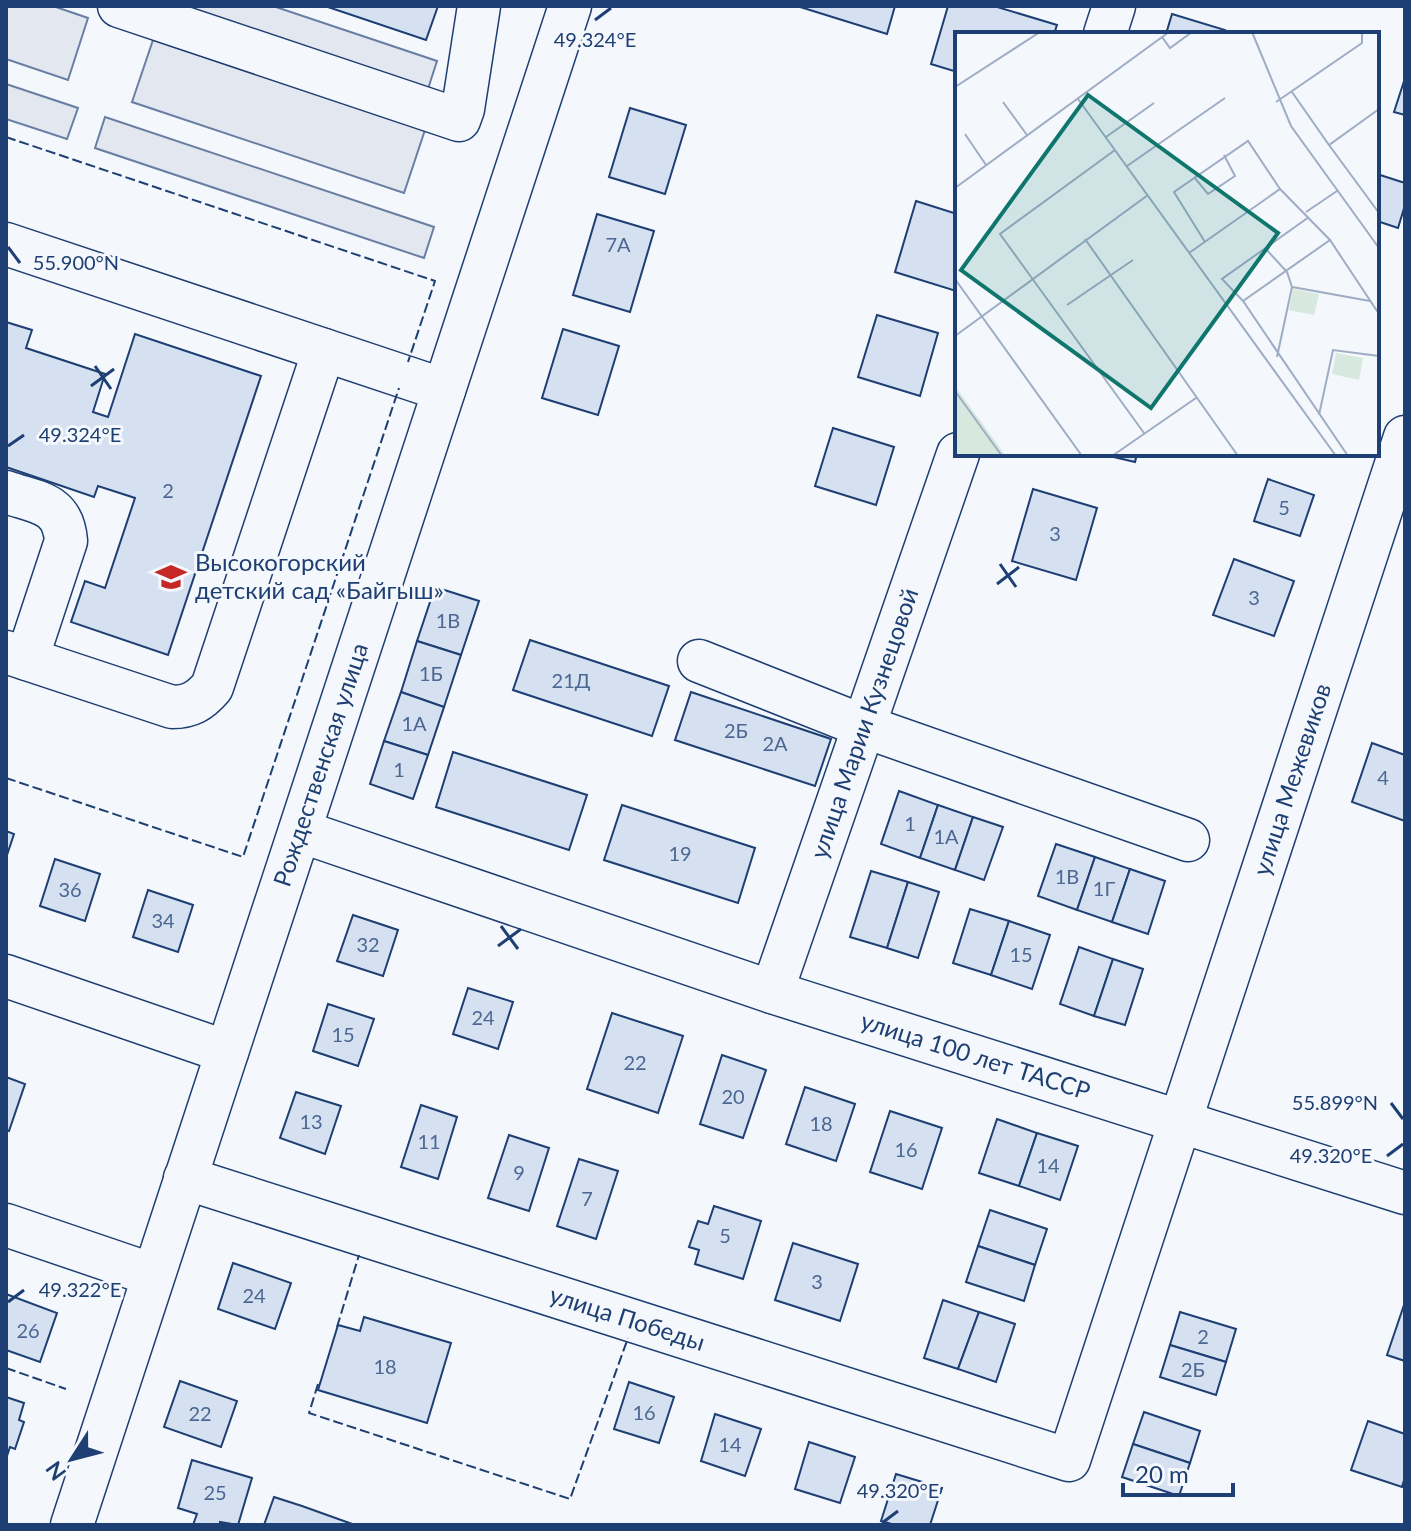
<svg xmlns="http://www.w3.org/2000/svg" width="1411" height="1531" viewBox="0 0 1411 1531" font-family="Lato,sans-serif">
<rect width="100%" height="100%" fill="#f4f7fb"/>
<g fill="#e3e8f0" stroke="#687fa3" stroke-width="2">
<polygon points="6,6 53,6 88,18 68,80 6,59"/>
<polygon points="193,6 273,6 437,61 427,92 190,13"/>
<polygon points="153,40 425,130 404,193 132,102"/>
<polygon points="6,84 78,108 67,139 6,119"/>
<polygon points="105,117 434,227 424,258 95,148"/>
</g>
<g fill="#d5e0f0" stroke="#1d3f73" stroke-width="2">
<polygon points="325,6 438,6 426,40"/>
<polygon points="797,6 895,6 887,34"/>
<polygon points="948,6 994,6 1057,25 1054,34 957,34 957,72 931,64"/>
<polygon points="1172,14 1225,30 1223,34 1166,34"/>
<polygon points="1405,78 1405,115 1394,112"/>
<polygon points="630,108 686,125 665,194 609,177"/>
<polygon points="1377,174 1405,183 1405,205 1398,228 1377,221"/>
<polygon points="916,201 957,214 956,291 895,272"/>
<polygon points="597,214 654,231 630,312 573,295"/>
<polygon points="877,315 938,333 920,396 858,377"/>
<polygon points="6,322 32,330 26,348 105,374 93,412 108,417 135,334 261,376 168,655 71,622 85,581 105,588 135,498 98,486 94,497 6,467"/>
<polygon points="563,329 619,346 598,415 542,398"/>
<polygon points="833,428 894,447 876,505 815,486"/>
<polygon points="1101,454 1137,454 1135,462"/>
<polygon points="1268,479 1314,495 1300,536 1254,521"/>
<polygon points="1033,489 1097,508 1076,580 1012,561"/>
<polygon points="1234,559 1294,581 1274,636 1213,615"/>
<polygon points="435,587 479,601 461,655 417,641"/>
<polygon points="530,640 669,686 652,736 513,690"/>
<polygon points="417,641 461,655 444,707 401,692"/>
<polygon points="401,692 444,707 428,755 384,741"/>
<polygon points="691,692 831,739 815,786 675,740"/>
<polygon points="384,741 428,755 413,799 370,784"/>
<polygon points="1372,743 1405,755 1405,821 1352,802"/>
<polygon points="453,752 587,795 569,850 436,807"/>
<polygon points="899,791 938,805 920,858 881,844"/>
<polygon points="622,805 755,848 738,903 604,860"/>
<polygon points="938,805 973,817 955,870 920,858"/>
<polygon points="973,817 1003,827 984,880 955,870"/>
<polygon points="6,831 14,834 6,858"/>
<polygon points="1056,844 1095,857 1077,910 1038,896"/>
<polygon points="1095,857 1130,869 1112,922 1077,910"/>
<polygon points="55,859 100,874 85,921 40,906"/>
<polygon points="1130,869 1165,881 1148,934 1112,922"/>
<polygon points="871,871 908,882 887,948 850,937"/>
<polygon points="908,882 939,892 918,958 887,948"/>
<polygon points="148,890 193,905 178,952 133,937"/>
<polygon points="970,909 1009,921 991,975 953,963"/>
<polygon points="353,915 398,930 383,976 337,961"/>
<polygon points="1009,921 1050,935 1032,989 991,975"/>
<polygon points="1079,947 1113,959 1094,1016 1060,1004"/>
<polygon points="1113,959 1143,969 1125,1025 1094,1016"/>
<polygon points="468,988 513,1002 498,1049 453,1034"/>
<polygon points="328,1004 374,1019 358,1066 313,1051"/>
<polygon points="612,1013 683,1036 658,1113 587,1089"/>
<polygon points="722,1055 766,1070 743,1138 700,1124"/>
<polygon points="6,1077 25,1084 9,1131 6,1130"/>
<polygon points="805,1087 855,1104 836,1161 786,1144"/>
<polygon points="296,1092 341,1106 325,1154 280,1138"/>
<polygon points="421,1105 457,1117 438,1179 401,1167"/>
<polygon points="890,1111 942,1128 922,1189 870,1172"/>
<polygon points="997,1119 1037,1133 1019,1186 979,1173"/>
<polygon points="1037,1133 1078,1146 1060,1200 1019,1186"/>
<polygon points="509,1135 549,1148 529,1211 488,1198"/>
<polygon points="579,1159 618,1171 596,1239 557,1226"/>
<polygon points="714,1206 761,1221 743,1279 695,1264 699,1250 689,1247 698,1221 708,1224"/>
<polygon points="990,1210 1047,1229 1035,1265 978,1246"/>
<polygon points="793,1243 858,1264 840,1321 775,1300"/>
<polygon points="978,1246 1035,1265 1024,1301 966,1282"/>
<polygon points="233,1263 291,1283 275,1329 218,1309"/>
<polygon points="6,1294 57,1313 40,1362 6,1350"/>
<polygon points="943,1300 979,1312 958,1369 924,1358"/>
<polygon points="1405,1302 1405,1361 1387,1355"/>
<polygon points="979,1312 1015,1324 996,1382 958,1369"/>
<polygon points="1180,1312 1236,1329 1226,1362 1170,1345"/>
<polygon points="364,1317 451,1343 427,1423 318,1390 338,1325 360,1331"/>
<polygon points="1170,1345 1226,1362 1216,1395 1160,1377"/>
<polygon points="180,1381 237,1401 221,1447 164,1427"/>
<polygon points="629,1382 674,1397 659,1443 614,1429"/>
<polygon points="6,1397 24,1403 19,1420 24,1422 15,1449 10,1447 6,1459"/>
<polygon points="1144,1412 1200,1431 1190,1463 1133,1444"/>
<polygon points="715,1414 761,1429 745,1476 701,1461"/>
<polygon points="1368,1421 1405,1434 1405,1477 1402,1487 1351,1470"/>
<polygon points="809,1442 855,1457 840,1503 795,1489"/>
<polygon points="1133,1444 1190,1463 1179,1496 1122,1477"/>
<polygon points="192,1460 252,1478 238,1525 220,1522 220,1525 193,1525 197,1514 178,1508"/>
<polygon points="896,1474 942,1488 930,1525 895,1525 881,1521"/>
<polygon points="274,1497 302,1506 355,1525 264,1525"/>
</g>
<g fill="none" stroke-linecap="round" stroke-linejoin="round">
<g stroke="#1d3f73" stroke-width="45">
<g id="minor">
<polyline points="119,6 459,120 463,109 479,6"/>
<polyline points="1105,34 1114,6"/>
<polyline points="6,244 444,390"/>
<path d="M6,492C37,503 63,502 66,541L27,659"/>
<path d="M6,652L172,707C190,707 200,701 212,687L324,350"/>
<polyline points="699,661 863,726 1188,840"/>
<path id="s1" d="M300,831L772,992L1405,1193"/>
<polyline points="6,976 227,1052"/>
<path id="s2" d="M772,992L958,454"/>
<path id="s3" d="M185,1178L1069,1460L1405,437"/>
<polyline points="6,1225 153,1275"/>
<path id="s4" d="M72,1525L570,6"/>
</g>
</g>
<use href="#minor" stroke="#f4f7fb" stroke-width="42"/>
<g stroke="#1d3f73" stroke-width="2" stroke-dasharray="10 4" stroke-linecap="butt">
<polyline points="6,137 435,281 408,362"/>
<polyline points="6,778 243,857 399,388"/>
<polyline points="337,1327 359,1255"/>
<polyline points="6,1368 66,1389"/>
<polyline points="318,1384 309,1413 570,1499 628,1338"/>
</g>
</g>
<path fill="none" stroke="#1d3f73" stroke-width="3" d="M595,20L611,8M8,247L20,263M95,366L111,389M91,386L114,369M8,446L24,435M1000,564L1016,587M997,584L1019,567M501,926L518,949M498,946L521,929M1391,1103L1403,1119M1387,1156L1403,1144M8,1302L24,1290M882,1523L898,1511"/>
<defs>
<g id="school-bare" transform="scale(2.4)"><path d="M0-5L7-2L0 1L-7-2ZM-4 1L0 2.5L4 1V4Q0 6-4 4Z" fill="#c62828" stroke="#f4f7fb" stroke-width="2.5" paint-order="stroke"/></g>
</defs>
<g fill-rule="evenodd">
<use href="#school-bare" x="171" y="577"/>
</g>
<g text-anchor="middle" stroke-width="6" stroke-linejoin="round" paint-order="stroke">
<g font-size="20" fill="#4b6792">
<text x="618" y="252">7А</text>
<text x="168" y="498">2</text>
<text x="1284" y="515">5</text>
<text x="1055" y="541">3</text>
<text x="1254" y="605">3</text>
<text x="448" y="628">1В</text>
<text x="431" y="681">1Б</text>
<text x="571" y="688">21Д</text>
<text x="414" y="731">1А</text>
<text x="736" y="738">2Б</text>
<text x="775" y="751">2А</text>
<text x="399" y="777">1</text>
<text x="1383" y="785">4</text>
<text x="910" y="831">1</text>
<text x="946" y="844">1А</text>
<text x="680" y="861">19</text>
<text x="1067" y="884">1В</text>
<text x="1104" y="896">1Г</text>
<text x="70" y="897">36</text>
<text x="163" y="928">34</text>
<text x="368" y="952">32</text>
<text x="1021" y="962">15</text>
<text x="483" y="1025">24</text>
<text x="343" y="1042">15</text>
<text x="635" y="1070">22</text>
<text x="733" y="1104">20</text>
<text x="311" y="1129">13</text>
<text x="821" y="1131">18</text>
<text x="429" y="1149">11</text>
<text x="906" y="1157">16</text>
<text x="1048" y="1173">14</text>
<text x="519" y="1180">9</text>
<text x="587" y="1206">7</text>
<text x="725" y="1243">5</text>
<text x="817" y="1289">3</text>
<text x="254" y="1303">24</text>
<text x="28" y="1338">26</text>
<text x="1203" y="1344">2</text>
<text x="385" y="1374">18</text>
<text x="1193" y="1377">2Б</text>
<text x="644" y="1420">16</text>
<text x="200" y="1421">22</text>
<text x="730" y="1452">14</text>
<text x="215" y="1500">25</text>
</g>
<g font-size="24" fill="#1d3f73" stroke="#f4f7fb" text-anchor="start">
<text x="195" y="571">Высокогорский<tspan x="195" dy="28">детский сад «Байгыш»</tspan></text>
</g>
<g font-size="24" fill="#1d3f73" stroke="#f4f7fb">
<text dy="8" stroke="none"><textPath href="#s2" startOffset="284">улица Марии Кузнецовой</textPath></text>
<text dy="8" stroke="none"><textPath href="#s4" startOffset="800">Рождественская улица</textPath></text>
<text dy="8" stroke="none"><textPath href="#s3" startOffset="1644">улица Межевиков</textPath></text>
<text dy="8" stroke="none"><textPath href="#s1" startOffset="712">улица 100 лет ТАССР</textPath></text>
<text dy="8" stroke="none"><textPath href="#s3" startOffset="464">улица Победы</textPath></text>
</g>
</g>
<g transform="translate(955 32)">
<rect width="424" height="424" fill="#f4f7fb"/>
<path d="M338,257L364,262L359,283L334,278ZM381,321L408,326L404,348L377,342ZM0,354L51,424H0Z" fill="#d7e8df"/>
<path fill="none" stroke="#9eadc5" stroke-width="2" d="M297,0L336,94L424,216M207,5L215,16L237,0M0,55L85,0M337,60L374,113L424,77M123,67L381,424M48,70L72,103M321,70L407,11V0M10,102L31,133M151,105L199,71M374,113L424,181M160,118L45,202L189,401M172,134L270,66M239,145L253,162L280,144L269,123M0,156L214,0M325,157L375,208L424,282M351,180L382,159M354,185L267,247L288,269L393,424M130,207L283,424M310,216L332,240L337,255M234,221L325,157L293,109L219,160L250,210M0,247L127,424M288,269L375,208M112,273L178,228M0,304L193,163M322,325L337,255L415,269M0,359L47,424M364,383L378,318L424,324M157,424L241,366"/>
<path fill="#0f766e" fill-opacity="0.15" stroke="#0f766e" stroke-width="4" d="M133,63L323,201L196,376L6,238Z"/>
<rect width="424" height="424" fill="none" stroke="#1d3f73" stroke-width="4"/>
</g>
<g font-size="20" text-anchor="middle" fill="#1d3f73" stroke="#f4f7fb" stroke-width="6" stroke-linejoin="round" paint-order="stroke">
<text x="595" y="47">49.324°E</text>
<text x="76" y="270">55.900°N</text>
<text x="80" y="442">49.324°E</text>
<text x="1335" y="1110">55.899°N</text>
<text x="1331" y="1163">49.320°E</text>
<text x="80" y="1297">49.322°E</text>
<text x="898" y="1498">49.320°E</text>
</g>
<rect width="1411" height="1531" fill="none" stroke="#1d3f73" stroke-width="16"/>
<g transform="translate(72 1459) rotate(234)" stroke="#f4f7fb" stroke-width="6" paint-order="stroke">
<path d="M0-6L14 30L0 20L-14 30Z" fill="#1d3f73"/>
<text y="-12" font-size="22" font-weight="bold" text-anchor="middle" fill="#1d3f73">N</text>
</g>
<path d="M1123 1483v12h110v-12" fill="none" stroke="#1d3f73" stroke-width="4"/>
<text x="1135" y="1483" font-size="24" fill="#1d3f73" stroke="#f4f7fb" stroke-width="6" paint-order="stroke">20 m</text>
</svg>
